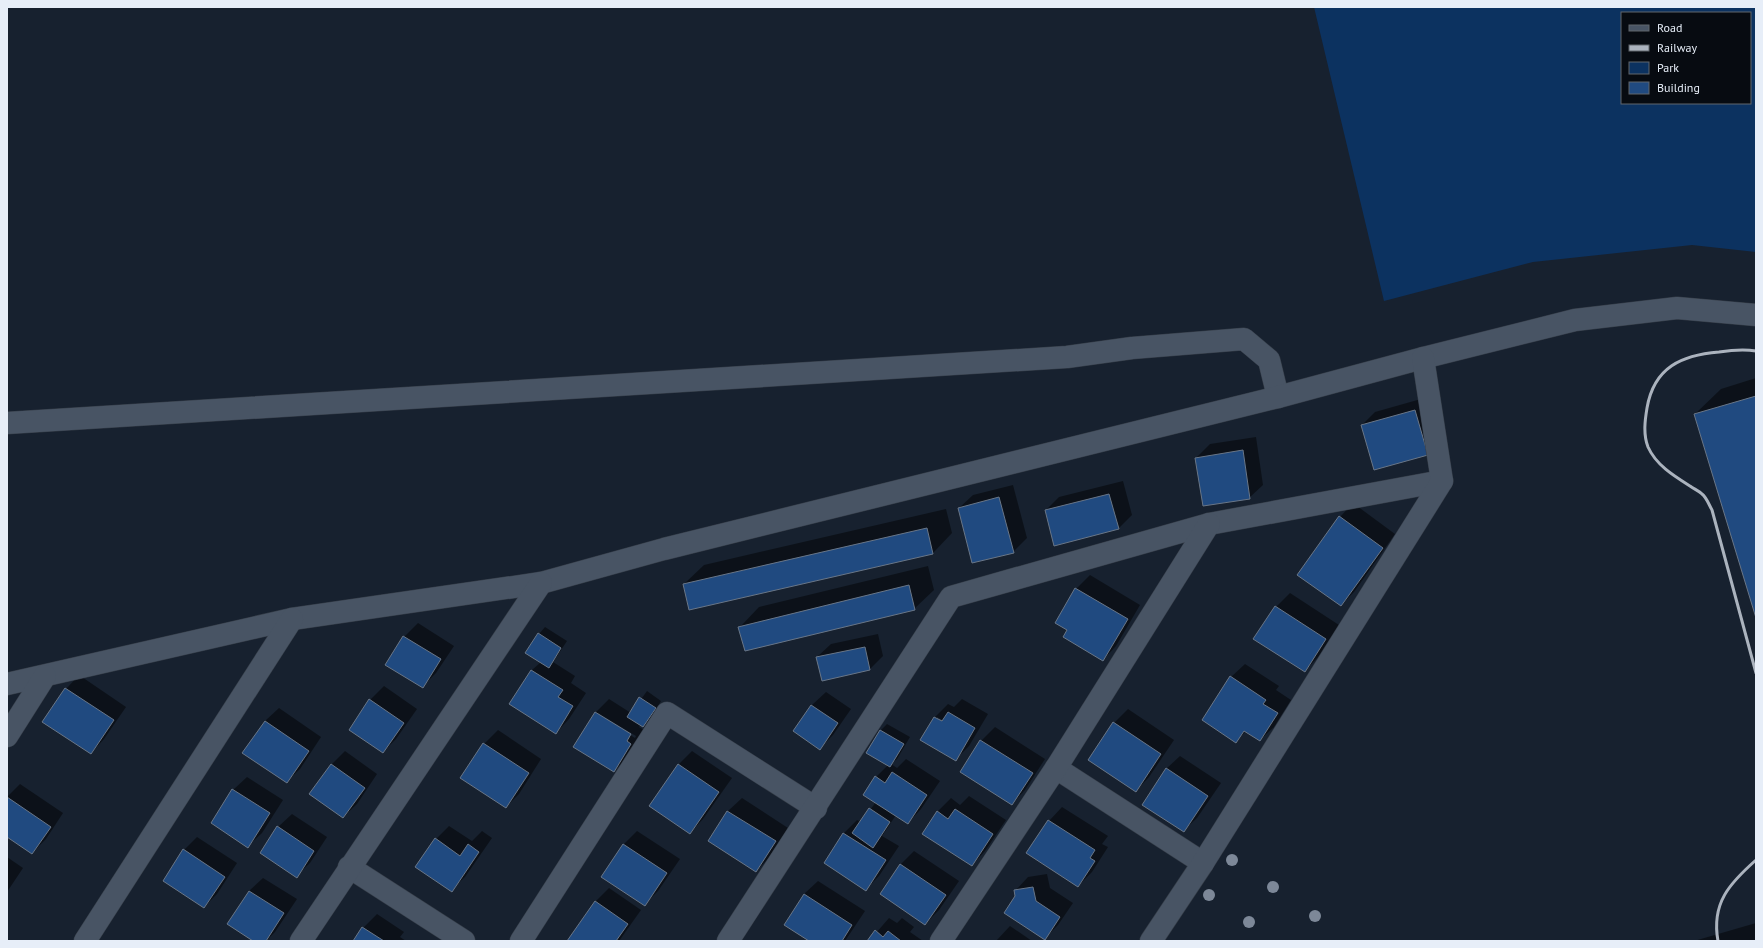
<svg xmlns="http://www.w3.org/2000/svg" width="1763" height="948" viewBox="0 0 1763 948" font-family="'PT Sans',sans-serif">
<rect width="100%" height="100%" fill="#17212f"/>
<path fill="#0c3260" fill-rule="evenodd" d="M1314,7H1756V252L1692,245L1533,262L1384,301ZM1622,13H1750V103H1622Z"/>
<g fill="#0007" fill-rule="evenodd">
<polygon points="1756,378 1756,615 1695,414 1721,389"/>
<polygon points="1428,397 1427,454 1362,425 1375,412"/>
<polygon points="1256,437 1263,485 1249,498 1196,458 1210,444"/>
<polygon points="1123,481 1132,515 1118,529 1046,510 1059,497"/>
<polygon points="1013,485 1027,538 1013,552 959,508 973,495"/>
<polygon points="1353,503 1395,534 1354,592 1341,605 1340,517"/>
<polygon points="946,509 952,533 933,553 684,584 704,565"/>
<polygon points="928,566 934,590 914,609 740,627 759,607"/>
<polygon points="1090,575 1140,605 1116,646 1103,660 1069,630 1076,589"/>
<polygon points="1290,593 1339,625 1318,657 1305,671 1255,639 1276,607"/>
<polygon points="418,623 454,646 436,673 422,687 404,637"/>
<polygon points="545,627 567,641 553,662 575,676 571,683 586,693 569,719 556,733 511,703 532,670 541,662 539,634"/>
<polygon points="878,634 883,656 870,669 817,657 831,644"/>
<polygon points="1245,664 1279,686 1276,690 1291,700 1274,727 1260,740 1246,731 1236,741 1231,677"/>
<polygon points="79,675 126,707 104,739 91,753 44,722 66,689"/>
<polygon points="384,686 417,709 396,739 383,752 350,729 370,700"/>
<path d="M647,691L661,701L650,719L643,726L641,724L639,727L644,730L627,758L614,771L595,713L609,699L631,713ZM598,713L636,736L635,738L598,715Z"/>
<polygon points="826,692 851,709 833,735 820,748 795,731 812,705"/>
<path d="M962,699L988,714L969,746L955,760L921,740L935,717L948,704L954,707ZM937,717L947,723L937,720Z"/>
<polygon points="279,708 321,737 300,769 286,782 265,721"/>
<polygon points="1128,709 1174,740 1149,777 1136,791 1089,760 1114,723"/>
<polygon points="887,724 910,737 897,759 891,764 897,768 906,759 940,781 921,809 908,823 896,815 882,836 899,846 879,876 866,889 825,863 844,833 857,820 861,822 876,802 876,777 889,764 868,752 881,730"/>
<polygon points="995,727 1045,759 1025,790 1012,804 961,772 981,741"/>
<polygon points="498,730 541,759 519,794 506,807 462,778 484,744"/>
<polygon points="345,751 377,774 357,804 343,817 311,794 332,764"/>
<polygon points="692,751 732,778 703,819 690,833 650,806 679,764"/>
<polygon points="1180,756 1221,783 1197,818 1183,831 1166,769"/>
<polygon points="247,777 283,800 262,833 248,846 233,790"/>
<polygon points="20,784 63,813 46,839 32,853 7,836 7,797"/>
<polygon points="969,796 1006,820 985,851 972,865 937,812 951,798 960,805"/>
<polygon points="742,798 788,828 770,857 756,871 709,841 728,811"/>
<polygon points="1062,807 1108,836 1102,844 1108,847 1092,872 1078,886 1049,821"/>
<polygon points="292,814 327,837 310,863 296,876 278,827"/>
<polygon points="449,826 472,841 482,831 492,838 465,877 451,890 436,839"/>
<polygon points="637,831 680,859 658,891 645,904 603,876 624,844"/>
<polygon points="197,837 237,863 217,894 204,907 184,850"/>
<polygon points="914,851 959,881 939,910 925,924 882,894 901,864"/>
<polygon points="7,857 23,868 7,892"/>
<polygon points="1047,874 1050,888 1073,903 1058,925 1045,938 1016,897 1015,891 1028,877"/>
<polygon points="263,878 297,899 275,932 266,941 255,941 249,891"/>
<polygon points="818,881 865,911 845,941 811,941 804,894"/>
<polygon points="609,888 641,910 619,941 568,941 596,901"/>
<polygon points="377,914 404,932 400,937 406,941 355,941 363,928"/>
<polygon points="889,918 897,923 902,918 914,927 910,932 923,941 869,941"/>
<polygon points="1756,923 1756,941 1694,941"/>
<polygon points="1010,926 1032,941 996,941"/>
</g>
<g fill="#204a80" stroke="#697687">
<polygon points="1756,396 1756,618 1694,414"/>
<polygon points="1415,410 1428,455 1374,470 1361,425"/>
<polygon points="1243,450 1250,499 1203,506 1195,458"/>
<polygon points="1109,494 1119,529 1054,546 1045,510"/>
<polygon points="999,497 1014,553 972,563 958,508"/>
<polygon points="1339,516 1383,548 1341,606 1297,575"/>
<polygon points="927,528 933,554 689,610 683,584"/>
<polygon points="909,585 915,610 745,651 738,627"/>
<polygon points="1075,588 1128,619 1103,661 1063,637 1067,630 1055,623"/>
<polygon points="1275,606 1326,639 1305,672 1253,639"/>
<polygon points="538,633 561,648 549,668 525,653"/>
<polygon points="403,636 441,659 423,688 385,665"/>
<polygon points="865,647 870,670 822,681 816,657"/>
<polygon points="531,670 563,690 558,697 573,706 556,734 509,704"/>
<polygon points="1230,676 1266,700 1263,704 1278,713 1260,741 1244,731 1236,743 1202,720"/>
<polygon points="65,688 114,720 91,754 42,722"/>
<polygon points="639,697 656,708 643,727 627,717"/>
<polygon points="369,699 404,723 383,753 349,730"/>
<polygon points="811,705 838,723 820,750 793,731"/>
<polygon points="595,712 631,734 627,741 631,744 614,772 573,747"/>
<polygon points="948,712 975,728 956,761 920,740 934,717 942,721"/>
<polygon points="265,721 309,751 287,783 242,753"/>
<polygon points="1113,722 1161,754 1136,792 1088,760"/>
<polygon points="880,730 904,744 890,767 866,753"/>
<polygon points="980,740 1033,773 1012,805 960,772"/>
<polygon points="483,743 529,773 506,808 460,778"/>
<polygon points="331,764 365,788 343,818 309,794"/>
<polygon points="678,764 719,792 690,834 649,806"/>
<polygon points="1166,768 1208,796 1184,832 1142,805"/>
<polygon points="892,772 927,795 908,824 863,795 875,776 885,783"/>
<polygon points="232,789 270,813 248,848 211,823"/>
<polygon points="7,797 51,827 32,854 7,837"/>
<polygon points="869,808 890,822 873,848 852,833"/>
<polygon points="955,809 993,834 972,866 922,834 937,811 948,819"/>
<polygon points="727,811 776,841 756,872 708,841"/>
<polygon points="1048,820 1095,850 1090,858 1095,861 1078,887 1026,853"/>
<polygon points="277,826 314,851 297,878 260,853"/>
<polygon points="843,833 886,860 866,891 824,863"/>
<polygon points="435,838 460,856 468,844 479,852 452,892 415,867"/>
<polygon points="623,844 667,873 645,906 601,877"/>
<polygon points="183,849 225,877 204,908 163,881"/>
<polygon points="900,864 946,895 925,925 880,894"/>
<polygon points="1033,887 1036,901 1060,917 1045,940 1004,913 1015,896 1014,890"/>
<polygon points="249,891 284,913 266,941 253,941 227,924"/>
<polygon points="804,894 852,925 842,941 809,941 784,925"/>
<polygon points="595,901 628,924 616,941 567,941"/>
<polygon points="362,927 384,941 353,941"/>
<polygon points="875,930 883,937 888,931 901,941 867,941"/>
</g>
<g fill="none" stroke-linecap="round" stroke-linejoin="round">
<g stroke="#353d48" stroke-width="23">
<g id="minor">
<polyline points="7,423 1067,357 1132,348 1244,339 1269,360 1278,397"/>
<polyline points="7,684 292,619 541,583 664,549 1278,397 1423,358 1575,320 1677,308 1756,315"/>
<polyline points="7,736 45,676"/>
<polyline points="1056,768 1203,863"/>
<polyline points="349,867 464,941"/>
<polyline points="85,941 292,619"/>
<polyline points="301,941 541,583"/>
<polyline points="521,941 667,713 816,808"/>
<polyline points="728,941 951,597 1209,524 1442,481"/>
<polyline points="941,941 1056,768 1209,524"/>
<polyline points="1151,941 1203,863 1442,481 1423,358"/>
</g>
</g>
<use href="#minor" stroke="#485464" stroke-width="22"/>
<g stroke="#abb3be" stroke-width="3">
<path d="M1756,351C1744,349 1732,350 1719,352C1682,355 1654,367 1647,408C1645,420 1643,434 1648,447C1656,465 1674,476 1690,486C1694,489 1699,491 1702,494C1707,498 1709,505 1712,510L1756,673"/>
<path d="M1718,941C1711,903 1730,883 1756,860"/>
</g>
</g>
<g fill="#7d8898">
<circle cx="1232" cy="860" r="6"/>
<circle cx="1273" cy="887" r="6"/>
<circle cx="1209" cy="895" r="6"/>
<circle cx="1315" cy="916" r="6"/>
<circle cx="1249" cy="922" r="6"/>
</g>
<rect width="1763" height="948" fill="none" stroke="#e7eef8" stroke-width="16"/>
<rect x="1621" y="12" width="130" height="92" fill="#070b11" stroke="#61666d"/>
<rect x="1629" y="25" width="20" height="6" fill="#485464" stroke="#61666d"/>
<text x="1657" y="32" font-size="12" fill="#e7eef8">Road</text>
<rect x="1629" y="45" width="20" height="6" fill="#abb3be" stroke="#61666d"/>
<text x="1657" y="52" font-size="12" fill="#e7eef8">Railway</text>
<rect x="1629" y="62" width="20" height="12" fill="#0c3260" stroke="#61666d"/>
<text x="1657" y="72" font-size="12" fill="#e7eef8">Park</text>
<rect x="1629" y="82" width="20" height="12" fill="#204a80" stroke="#61666d"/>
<text x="1657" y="92" font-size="12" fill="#e7eef8">Building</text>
</svg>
